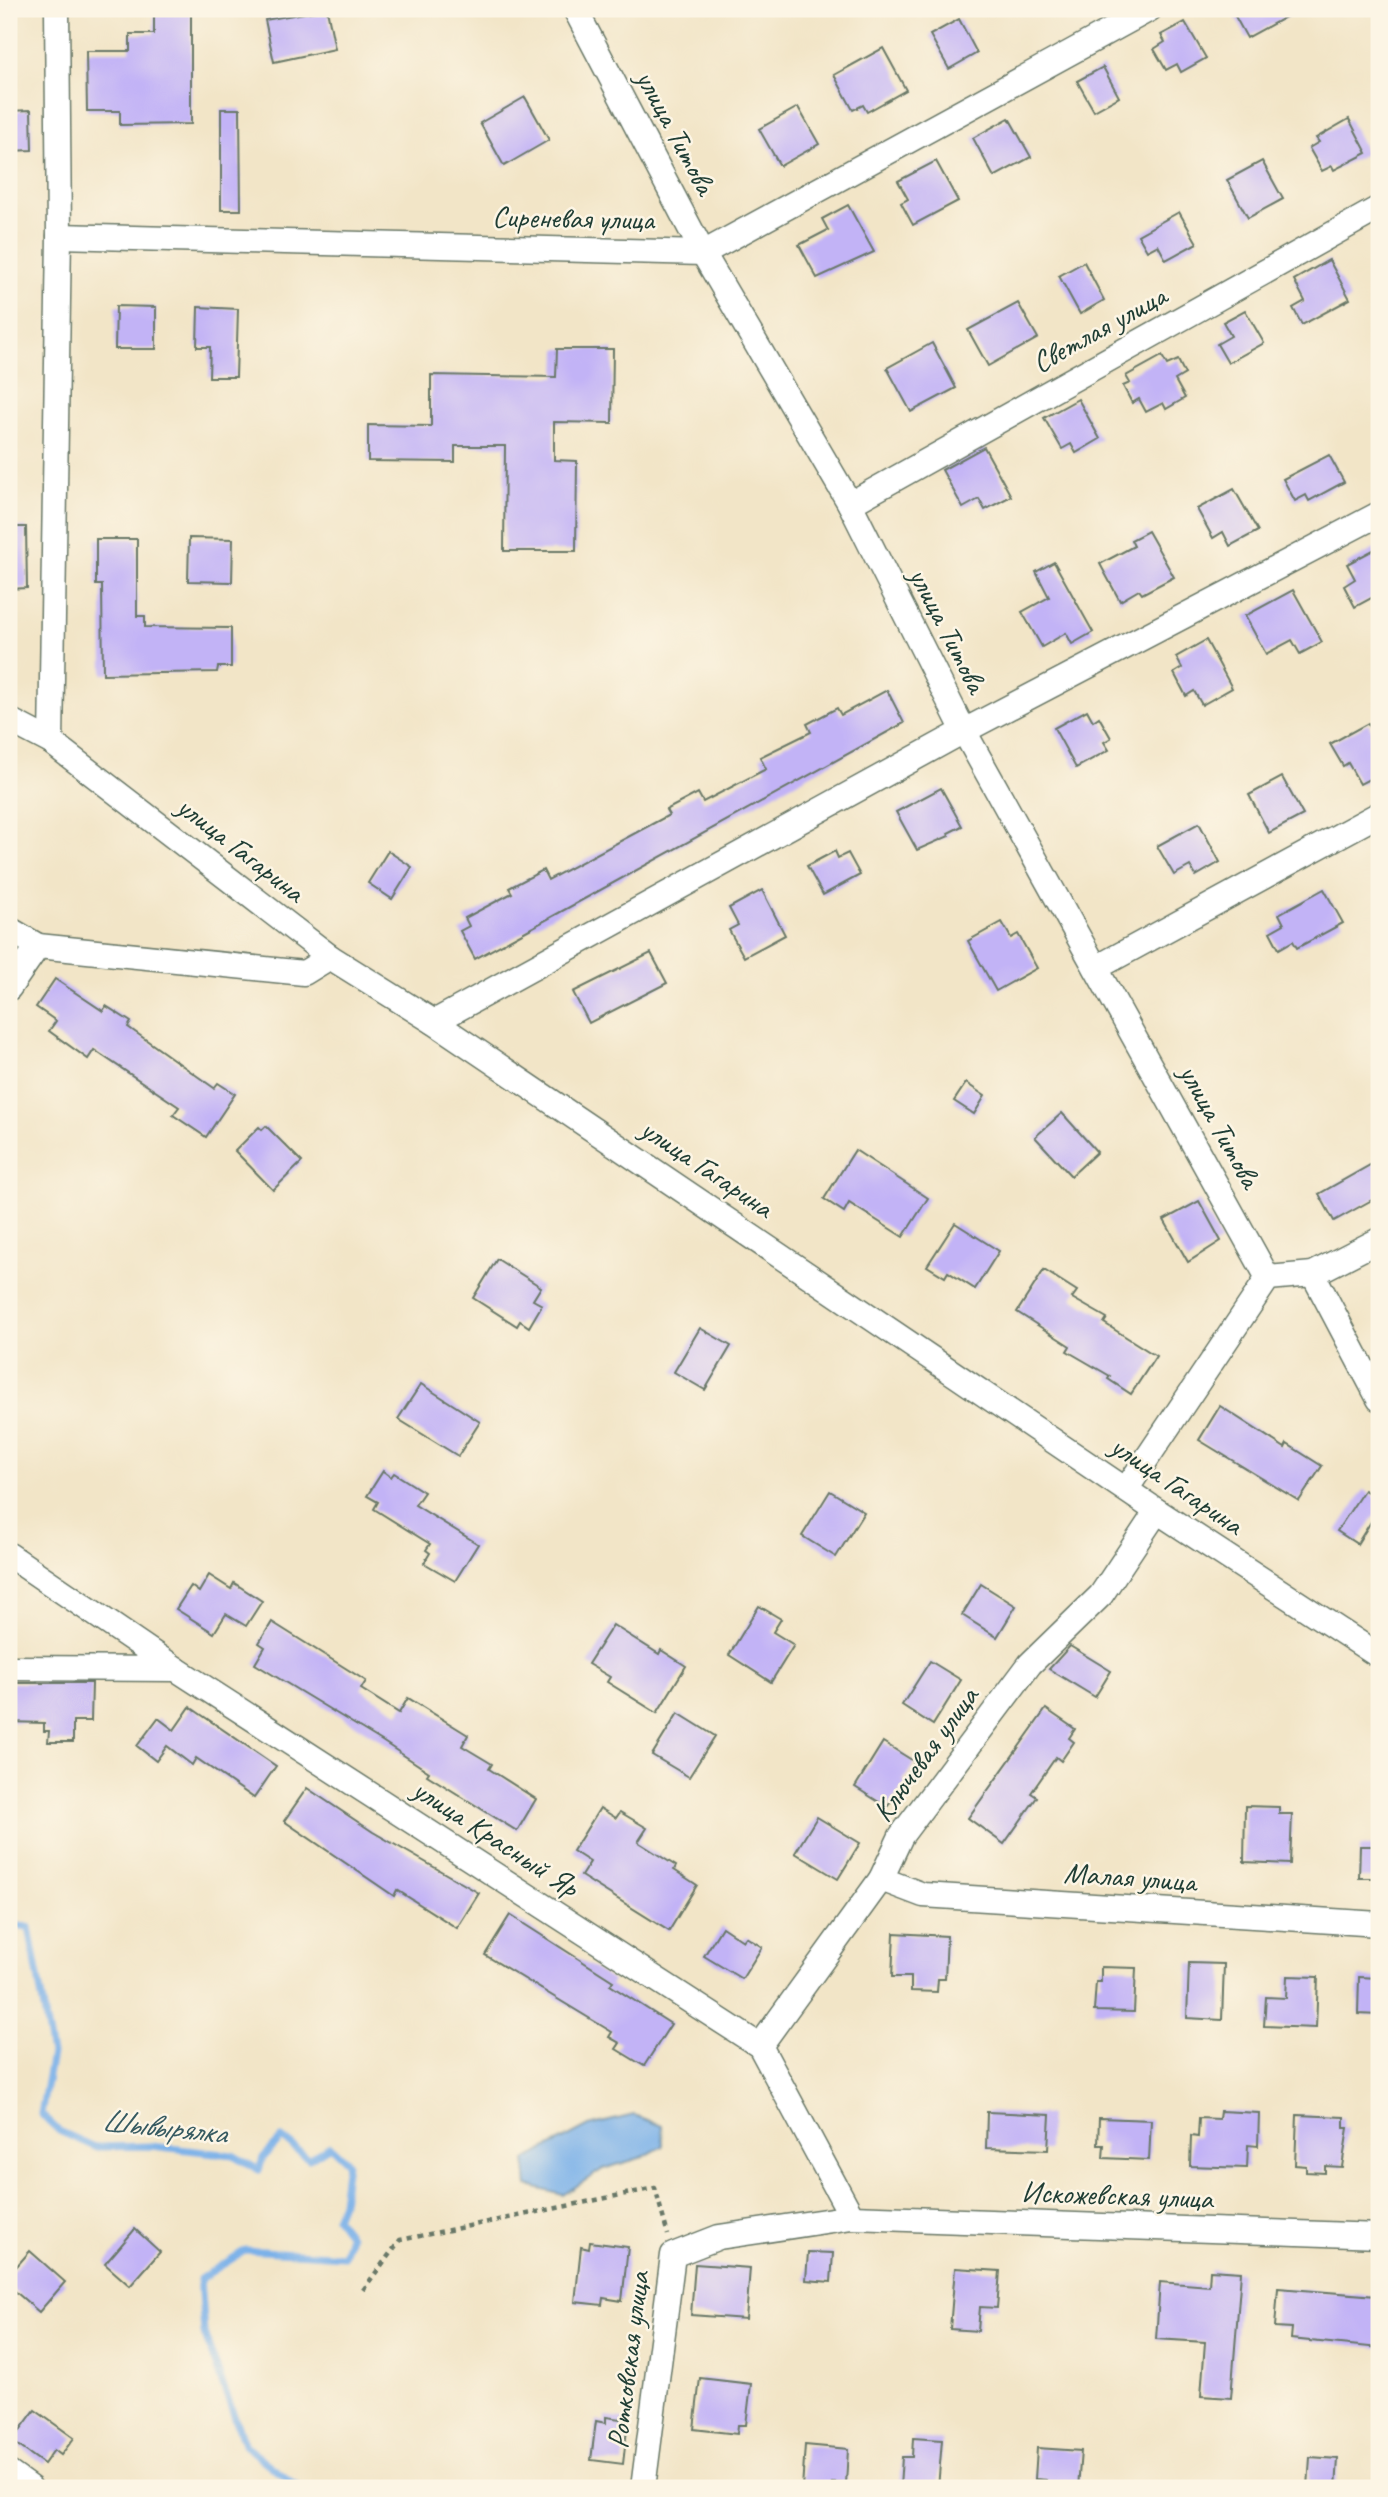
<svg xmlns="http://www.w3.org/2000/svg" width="1388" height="2497" viewBox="0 0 1388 2497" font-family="Caveat,sans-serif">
<rect width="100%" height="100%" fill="#fcf5e5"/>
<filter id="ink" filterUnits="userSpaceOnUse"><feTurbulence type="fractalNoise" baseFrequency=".0143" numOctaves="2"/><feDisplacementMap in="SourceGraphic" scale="14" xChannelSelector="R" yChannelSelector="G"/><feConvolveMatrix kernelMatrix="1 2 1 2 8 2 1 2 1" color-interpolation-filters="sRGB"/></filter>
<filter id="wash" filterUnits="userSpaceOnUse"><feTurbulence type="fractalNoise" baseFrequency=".00686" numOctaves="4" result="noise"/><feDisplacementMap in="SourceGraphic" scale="28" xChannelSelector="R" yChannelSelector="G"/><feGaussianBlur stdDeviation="1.57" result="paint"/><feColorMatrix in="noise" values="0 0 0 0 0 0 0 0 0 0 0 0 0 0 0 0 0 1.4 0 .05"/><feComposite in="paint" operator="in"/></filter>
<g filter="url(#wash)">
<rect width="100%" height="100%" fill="#f2e5c7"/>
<polygon fill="#7ab1e9" stroke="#4c778e" stroke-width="2" points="634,2115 662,2126 663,2146 643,2157 603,2169 563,2195 528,2186 525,2160 589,2126"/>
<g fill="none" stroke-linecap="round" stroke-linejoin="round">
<polyline stroke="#7ab1e9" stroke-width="7" points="9,1925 29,1927 52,2054 41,2114 59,2131 95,2147 151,2146 233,2155 259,2170 263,2158 282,2138 309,2159 330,2146 347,2162 342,2203 336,2218 350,2236 344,2256 246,2250 200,2279 204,2333 245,2446 299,2488"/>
</g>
<g id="blocks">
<g fill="#c2b3f6">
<polygon points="154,9 191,9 191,124 120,125 120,111 87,111 86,51 130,51 130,34 154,34"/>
<polygon points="327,9 335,49 274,62 265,20"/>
<polygon points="1231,9 1300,9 1247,38"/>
<polygon points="959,19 977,53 949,69 930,35"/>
<polygon points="1185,22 1206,58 1181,72 1177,64 1166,70 1154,49 1165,42 1161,35"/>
<polygon points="883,48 906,90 867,112 863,105 853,110 834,75"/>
<polygon points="1103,67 1119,97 1094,111 1077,81"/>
<polygon points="525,97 549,140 504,166 480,123"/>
<polygon points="798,107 819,144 780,166 759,129"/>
<polygon points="221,109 240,109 241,210 221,210"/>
<polygon points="31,110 32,150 9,151 9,111"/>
<polygon points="1009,118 1031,157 994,177 973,138"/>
<polygon points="1349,119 1367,153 1334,170 1332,166 1322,171 1309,148 1319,142 1316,138"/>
<polygon points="936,161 958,201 913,225 901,203 908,199 898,181"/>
<polygon points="1262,161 1283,199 1248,218 1227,180"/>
<polygon points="848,205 874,252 817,278 799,245 828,230 822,219"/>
<polygon points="1179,212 1197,243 1166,260 1158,245 1147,251 1138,235"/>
<polygon points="1329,260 1350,299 1302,325 1293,308 1305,301 1294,280"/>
<polygon points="1084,262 1104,300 1080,314 1059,276"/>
<polygon points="1018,303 1038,338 988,366 968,330"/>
<polygon points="116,306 156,307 156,349 115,349"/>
<polygon points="198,307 238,309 236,377 209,377 210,347 197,347"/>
<polygon points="1245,310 1264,343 1228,363 1217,344 1231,336 1223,322"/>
<polygon points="932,343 956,388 911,412 887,368"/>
<polygon points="557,349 613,349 612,423 554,422 554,460 577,461 576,551 504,551 505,446 455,446 455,462 368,461 368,425 431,426 431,375 556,377"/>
<polygon points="1162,356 1167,365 1178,360 1185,374 1175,380 1185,398 1166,409 1163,403 1146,412 1139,399 1132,403 1123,386 1130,383 1126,376"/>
<polygon points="1078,399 1100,439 1076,453 1071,444 1062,449 1044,418"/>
<polygon points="984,447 1011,496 985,510 979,499 963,508 942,470"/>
<polygon points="1329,455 1344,482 1309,501 1306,495 1295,501 1283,479"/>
<polygon points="1234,489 1258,531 1230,546 1223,532 1213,538 1197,509"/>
<polygon points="9,527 26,527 27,588 9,589"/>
<polygon points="1148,531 1174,577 1142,594 1139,590 1120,601 1100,564 1134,546 1131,540"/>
<polygon points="189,538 233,539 232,582 188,581"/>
<polygon points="96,539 137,539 137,616 145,616 145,627 231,628 231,667 218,667 217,672 103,674 102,585 96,585"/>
<polygon points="1379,547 1379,594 1355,607 1344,586 1355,579 1347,564"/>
<polygon points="1054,562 1093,632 1072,644 1066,633 1042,647 1022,612 1049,597 1036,572"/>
<polygon points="1293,590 1322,642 1300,654 1292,640 1266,654 1245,616"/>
<polygon points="1206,640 1232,688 1202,705 1194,691 1186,696 1174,673 1182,668 1176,657"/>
<polygon points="887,690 904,723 475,959 460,931 469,926 465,918 512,893 509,888 543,870 548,880 669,815 666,810 698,793 703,802 766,769 760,757 811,732 807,724 837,708 841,715"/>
<polygon points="1087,710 1093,721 1099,717 1111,738 1104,742 1109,750 1076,768 1054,728"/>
<polygon points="1368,723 1379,743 1379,774 1360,784 1348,763 1343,766 1330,744"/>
<polygon points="1282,777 1303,815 1269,833 1249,795"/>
<polygon points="941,788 962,826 948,833 949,836 917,850 896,812"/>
<polygon points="1199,823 1220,862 1196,876 1190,866 1174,875 1157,846"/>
<polygon points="388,851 412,867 392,899 368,883"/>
<polygon points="835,851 838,858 848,853 860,875 823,895 807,866"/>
<polygon points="1324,889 1343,923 1297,948 1293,941 1279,949 1270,932 1284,924 1279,914"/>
<polygon points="762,890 785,935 744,957 729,930 738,925 729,908"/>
<polygon points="1002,922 1011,938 1018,934 1037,968 996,991 968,941"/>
<polygon points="651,953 667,983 589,1023 573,992"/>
<polygon points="55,979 103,1011 106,1006 131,1022 128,1027 214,1088 218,1083 235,1094 206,1137 173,1115 179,1107 94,1050 88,1059 49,1031 56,1021 36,1007"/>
<polygon points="966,1083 985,1096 974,1114 954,1101"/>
<polygon points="1062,1113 1097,1152 1071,1176 1035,1137"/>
<polygon points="266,1126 302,1162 273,1190 235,1151 259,1127 262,1130"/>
<polygon points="855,1150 928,1198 903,1237 849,1203 844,1212 824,1199"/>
<polygon points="1379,1160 1379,1196 1334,1221 1319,1194"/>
<polygon points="1199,1201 1221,1241 1188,1262 1164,1220"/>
<polygon points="955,1223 999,1251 975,1289 948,1272 945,1277 927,1266"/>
<polygon points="497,1259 541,1287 533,1300 542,1305 529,1327 520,1321 517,1326 473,1298"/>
<polygon points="1044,1270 1077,1291 1072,1298 1107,1318 1104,1323 1156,1356 1131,1394 1108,1379 1110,1376 1067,1351 1070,1346 1017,1312"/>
<polygon points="700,1328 731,1346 705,1390 674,1372"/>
<polygon points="421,1384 480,1422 458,1456 398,1419"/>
<polygon points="1220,1406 1285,1448 1287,1444 1322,1466 1299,1501 1199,1440"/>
<polygon points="383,1471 391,1477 394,1473 424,1492 415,1505 478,1544 455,1581 424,1563 430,1553 426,1550 430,1544 374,1509 378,1502 367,1496"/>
<polygon points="1364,1490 1379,1499 1379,1509 1357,1544 1337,1531"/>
<polygon points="830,1491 864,1512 836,1557 802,1536"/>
<polygon points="209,1575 231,1589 234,1583 262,1601 246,1626 226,1614 214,1633 176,1609 191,1586 199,1592"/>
<polygon points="981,1584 1016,1606 997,1637 962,1615"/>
<polygon points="759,1606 781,1619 773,1632 794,1645 771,1682 729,1655"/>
<polygon points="272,1622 366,1681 361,1689 399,1713 408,1698 468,1735 462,1746 492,1764 489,1769 536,1799 517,1831 427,1775 429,1772 382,1741 255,1664 265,1647 259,1643"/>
<polygon points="613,1625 659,1654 661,1650 686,1666 657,1713 607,1682 610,1677 588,1664"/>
<polygon points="1070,1646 1111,1671 1095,1697 1049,1669"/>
<polygon points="930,1661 961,1680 933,1725 902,1705"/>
<polygon points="9,1683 92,1683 91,1721 73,1721 73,1742 48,1742 49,1731 44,1731 44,1723 9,1722"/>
<polygon points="190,1707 276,1766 254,1798 196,1758 192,1765 167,1746 156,1761 137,1746 158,1718 174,1730"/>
<polygon points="1046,1709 1075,1729 1069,1738 1074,1742 1061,1761 1056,1757 1031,1793 1037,1797 1004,1844 968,1818"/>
<polygon points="678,1713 715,1736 689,1777 652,1755"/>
<polygon points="883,1742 915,1762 903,1781 906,1783 887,1807 855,1787"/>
<polygon points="307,1788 373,1832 479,1893 457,1928 397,1890 394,1896 284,1821"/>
<polygon points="1245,1806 1279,1807 1279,1814 1292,1814 1290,1864 1244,1862"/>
<polygon points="600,1808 616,1818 620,1812 647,1828 638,1842 676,1866 674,1870 697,1885 669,1931 581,1876 590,1862 573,1851"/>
<polygon points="817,1817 860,1843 838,1879 795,1853"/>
<polygon points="1360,1846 1379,1846 1379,1878 1359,1878"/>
<polygon points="510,1915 613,1981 610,1985 671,2024 644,2066 616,2049 620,2043 609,2037 612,2032 485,1955"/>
<polygon points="722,1927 743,1941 746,1937 762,1947 742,1979 704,1956"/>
<polygon points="894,1933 947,1936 945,1979 938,1979 937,1992 911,1991 911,1977 892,1977"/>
<polygon points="1189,1963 1224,1964 1222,2020 1187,2018"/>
<polygon points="1101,1967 1136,1968 1134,2012 1094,2011 1096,1982 1101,1982"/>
<polygon points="1287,1976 1318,1977 1316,2028 1264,2026 1266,1997 1286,1998"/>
<polygon points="1359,1977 1379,1978 1379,2015 1358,2014"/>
<polygon points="1220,2111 1259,2113 1258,2146 1248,2145 1247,2168 1190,2166 1191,2136 1198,2137 1199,2118 1219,2119"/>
<polygon points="987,2112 1050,2115 1048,2150 986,2148"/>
<polygon points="1297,2115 1344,2117 1344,2128 1348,2128 1342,2167 1325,2166 1325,2173 1306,2172 1306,2166 1295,2165"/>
<polygon points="1099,2118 1151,2120 1149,2160 1103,2158 1104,2145 1098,2145"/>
<polygon points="135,2229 160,2252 130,2286 105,2264"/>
<polygon points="590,2242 628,2247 622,2301 603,2298 602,2305 575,2302 581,2247 589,2249"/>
<polygon points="30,2251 65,2282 39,2312 9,2286 9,2275"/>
<polygon points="808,2252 833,2253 831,2282 806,2280"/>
<polygon points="695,2264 750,2268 746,2319 691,2315"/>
<polygon points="955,2268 1000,2271 997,2308 980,2307 978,2331 950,2329"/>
<polygon points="1210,2270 1241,2272 1231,2398 1201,2396 1205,2342 1156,2339 1160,2282 1209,2286"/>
<polygon points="1278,2288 1376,2296 1375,2303 1379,2303 1379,2348 1291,2339 1292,2328 1275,2327"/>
<polygon points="700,2378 751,2384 746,2425 738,2425 737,2434 694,2429"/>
<polygon points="35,2410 74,2438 61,2455 54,2450 44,2464 12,2441"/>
<polygon points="606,2417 628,2420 623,2464 591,2460 596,2421 606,2423"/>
<polygon points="913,2438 942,2440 938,2488 900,2488 902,2457 912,2457"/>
<polygon points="805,2445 848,2449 846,2484 832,2483 831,2488 802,2488"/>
<polygon points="1037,2448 1081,2451 1078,2488 1046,2488 1046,2480 1035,2479"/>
<polygon points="1310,2457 1338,2459 1336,2488 1308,2488"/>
</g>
</g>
</g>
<g filter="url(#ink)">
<use href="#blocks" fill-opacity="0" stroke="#697867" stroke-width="2"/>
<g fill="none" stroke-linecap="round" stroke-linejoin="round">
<g stroke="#697867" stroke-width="27">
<g id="minor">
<polyline points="575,9 703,253 850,504 964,731 1268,1278"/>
<polyline points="59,236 703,253 1150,9"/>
<polyline points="850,504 1379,208"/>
<polyline points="9,720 51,742 330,957 434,1022 1157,1511 1379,1656"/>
<polyline points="51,742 59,236 57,9"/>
<polyline points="9,929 38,946"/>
<polyline points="1096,968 1379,814"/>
<polyline points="9,988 38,946 304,973 330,957"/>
<polyline points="434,1022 964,731 1379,514"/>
<polyline points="1313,1274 1379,1399"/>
<polyline points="1127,1488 1268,1278 1313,1274 1379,1240"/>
<polyline points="9,1555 176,1669"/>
<polyline points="9,1668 176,1669 760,2046 852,2217"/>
<polyline points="881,1879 923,1895 1379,1924"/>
<polyline points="760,2046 881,1879 901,1836 1030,1664 1101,1595 1157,1511"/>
<polyline points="9,2473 30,2488"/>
<polyline points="643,2488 673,2255 719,2237 852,2217 1379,2236"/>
</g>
</g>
<polyline stroke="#697867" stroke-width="4.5" stroke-dasharray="5 5" stroke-linecap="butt" points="363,2290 400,2240 655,2188 668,2235"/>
<use href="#minor" stroke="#fff" stroke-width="24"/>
</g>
</g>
<g text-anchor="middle" stroke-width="5" stroke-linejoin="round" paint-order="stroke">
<g font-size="30" fill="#1f3d34" stroke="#fcf5e5">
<text transform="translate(676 132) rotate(62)" y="10">улица Титова</text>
<text transform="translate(573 218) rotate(1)" y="10">Сиреневая улица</text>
<text transform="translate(1099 329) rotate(-29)" y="10">Светлая улица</text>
<text transform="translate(948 630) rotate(63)" y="10">улица Титова</text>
<text transform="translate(241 849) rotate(38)" y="10">улица Гагарина</text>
<text transform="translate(1220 1126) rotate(61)" y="10">улица Титова</text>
<text transform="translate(707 1168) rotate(34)" y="10">улица Гагарина</text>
<text transform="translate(1177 1485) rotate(34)" y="10">улица Гагарина</text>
<text transform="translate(925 1754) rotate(-54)" y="10">Ключевая улица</text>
<text transform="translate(496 1838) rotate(33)" y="10">улица Красный Яр</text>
<text transform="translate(1130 1877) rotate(4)" y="10">Малая улица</text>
<text transform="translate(1117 2195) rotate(2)" y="10">Искожевская улица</text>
<text transform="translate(628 2360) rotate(-83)" y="10">Ротковская улица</text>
</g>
<g font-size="32" font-style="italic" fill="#365a61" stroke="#fcf5e5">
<text transform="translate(164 2126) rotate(6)" y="11">Шывырялка</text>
</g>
</g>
<rect width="1388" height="2497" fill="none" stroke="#fcf5e5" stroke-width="35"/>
</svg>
